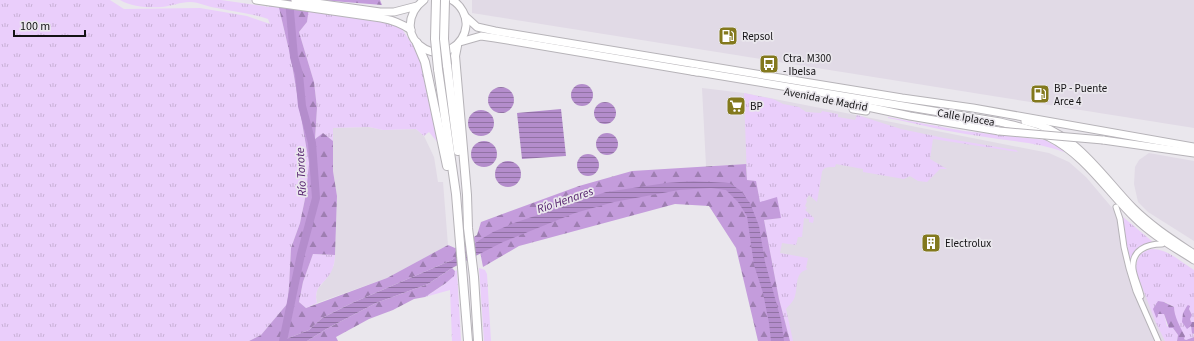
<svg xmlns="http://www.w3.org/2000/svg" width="1194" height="341" viewBox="0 0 1194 341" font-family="'Source Sans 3',sans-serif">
<defs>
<pattern id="grass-tufts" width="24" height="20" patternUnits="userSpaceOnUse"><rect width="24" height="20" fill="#eacefb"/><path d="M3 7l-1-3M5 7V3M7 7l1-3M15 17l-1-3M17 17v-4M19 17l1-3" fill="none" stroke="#c8b0d6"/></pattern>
<pattern id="forest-firs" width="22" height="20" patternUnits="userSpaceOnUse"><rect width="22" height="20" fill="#c49cdc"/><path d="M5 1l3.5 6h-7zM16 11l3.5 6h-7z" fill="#9e7eb1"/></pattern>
<pattern id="water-rules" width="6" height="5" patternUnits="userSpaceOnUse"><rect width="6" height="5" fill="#b48dcc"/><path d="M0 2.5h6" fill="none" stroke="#9172a4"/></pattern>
</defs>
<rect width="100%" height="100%" fill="#eae7ed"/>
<g fill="#e1dae6">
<polygon points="472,0 1194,0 1194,128 472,13"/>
<polygon points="702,88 744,93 1049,153 1069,162 1086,177 1114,210 1165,341 790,341 747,180 746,164 706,166"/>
<polygon points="369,127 383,130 416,129 424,136 434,157 438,182 443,182 448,245 387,278 317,303 316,297 317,290 326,279 334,265 335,255 337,196 333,171 333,128"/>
<polygon points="1149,153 1194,161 1194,241 1148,212 1138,202 1134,184 1135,167 1139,160"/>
</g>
<g fill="url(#grass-tufts)">
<path d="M0,0H110L124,9L200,8L247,16L270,24L268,19C250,13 235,12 217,8C208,7 199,2 190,2C180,2 172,6 162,7C149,8 132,7 120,0H221L269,7L270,0H279V8L291,59L309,163L306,194L300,223L291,248L289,286L287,304L261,335L249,341H0Z"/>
<polygon points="308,11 386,23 396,26 402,29 419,55 427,81 439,139 438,143 429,132 424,136 416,129 383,130 369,127 333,128 333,141 323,133 315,139 317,108 314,82 299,32 307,22"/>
<path d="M744,93L773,99L783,104L799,107L806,112L821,113L822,111L838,114V117L855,120L857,115L901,129L944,138L1009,149L1016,150L1018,152L933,139L930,159L947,169H940L927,182L918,181L910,176L904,179L863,172V169L836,164L835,167C830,167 824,166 822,172L817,202L809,195L806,200L807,201L805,206L807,208L805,210L814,218L813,223L809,222V219L804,218L802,237H798L796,245L782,243L780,253L808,258L806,268L808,269C793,273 799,288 794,299C792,303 788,306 786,309L793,341H790L779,299L764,220L780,218L760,202L756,182L747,180Z"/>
<path d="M888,117L964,131L1045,140L1064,151V152C1037,142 1007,141 979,136C948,132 918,124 888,118Z"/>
<path d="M1123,217L1153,242C1142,244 1136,248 1131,259H1128Z"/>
<path d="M1152,249C1168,249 1181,262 1194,270V322H1191L1190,319L1192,315L1189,309L1185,310L1183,313L1191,326L1194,337L1186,340L1184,339C1185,334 1183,334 1181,330C1177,323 1173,313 1174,307L1165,302H1158L1157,317L1158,314H1164L1167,326L1173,328L1178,335L1177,341H1165L1156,323L1136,271C1136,259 1140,251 1152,249Z"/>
<path d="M313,254L335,255C335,260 334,265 332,270C325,285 313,285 317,303L306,308L299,302L303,282Z"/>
<polygon points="479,268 485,270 487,274 491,341 484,341"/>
<path d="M457,270L461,341H452L450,290L425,297C435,290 451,283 455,271Z"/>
</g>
<g fill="url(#forest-firs)">
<polygon points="279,0 310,0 307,22 299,32 314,82 317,108 315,139 323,133 333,141 333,171 337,196 335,255 313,254 303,282 299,302 306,308 387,278 448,245 455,248 477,235 481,222 579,186 632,171 746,164 747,180 756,181 760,202 777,197 781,218 764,220 779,299 790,341 758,341 736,248 709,206 675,204 519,246 483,267 478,241 452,260 352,303 322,318 309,330 281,341 249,341 261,335 287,304 289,286 291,248 300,223 306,194 309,163 291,59 279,8"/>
<polygon points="320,0 380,0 382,5"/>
<polygon points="452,268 455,271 454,276 446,283 425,297 414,299 393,310 369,319 336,337 338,341 307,341 328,328 376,303 428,284"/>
<path d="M1158,301L1164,302L1174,307C1174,316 1180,327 1185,336L1184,339L1186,340L1194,337V341H1177L1178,335L1173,328H1169L1164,314H1158L1157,318L1156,317L1153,309Z"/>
<polygon points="1188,305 1190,306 1189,309 1192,315 1190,319 1191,322 1194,322 1194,334 1192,333 1191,326 1187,329 1182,322 1183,313 1187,306"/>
</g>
<g fill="url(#water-rules)">
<circle cx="582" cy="95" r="11"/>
<circle cx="501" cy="100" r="13"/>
<circle cx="605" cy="113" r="11"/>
<polygon points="561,109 566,156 522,159 517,113"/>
<circle cx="481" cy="123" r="13"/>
<circle cx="607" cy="144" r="11"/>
<circle cx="484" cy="154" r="13"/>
<circle cx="588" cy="165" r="11"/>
<circle cx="508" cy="174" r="13"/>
<polygon points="693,181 729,183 740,190 750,203 759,226 765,262 781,320 784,341 771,341 769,323 763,293 754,265 747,216 738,202 726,190 711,188 679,190 614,202 575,213 503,242 452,268 428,284 376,303 328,328 307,341 281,341 309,330 322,318 352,303 452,260 478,241 493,232 514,223 606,192 666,183"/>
</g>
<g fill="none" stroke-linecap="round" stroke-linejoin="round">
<polyline stroke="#b48dcc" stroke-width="8" points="283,341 301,254 316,198 312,143 302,106 299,74 294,57 289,0"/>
<g stroke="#b6b3b8" stroke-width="7">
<g id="minor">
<polyline points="1116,207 1120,219 1124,247 1129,268 1136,291 1158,341"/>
<path d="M1141,296C1139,287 1134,277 1133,269C1131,250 1147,244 1162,244"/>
</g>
</g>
<g stroke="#b6b3b8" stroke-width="9">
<g id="major">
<path d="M256,0L381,18C392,20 401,23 411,30"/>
<polyline points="295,0 380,12 394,12 417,6"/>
<path d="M424,0C407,13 404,37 425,49C443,59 464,45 466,26C467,16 461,5 452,0"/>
<polyline points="465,16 477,27 495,31 902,98 973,108 1194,147"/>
<polyline points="460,42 481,36 495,38 697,72"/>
<path d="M692,71L1000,122C1016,126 1034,129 1049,137C1085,155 1107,191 1135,218C1152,235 1174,247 1194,260"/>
<polyline points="830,99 910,116 999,131"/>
<polyline points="853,109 866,111"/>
<path d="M1025,121C1075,131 1100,174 1133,208C1151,226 1173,240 1194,254"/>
<polyline points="1103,140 1194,153"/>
</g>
</g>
<g stroke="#b6b3b8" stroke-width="10">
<g id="highway">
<polyline points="417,43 425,62 447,166"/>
<polyline points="457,46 455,56 457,79 467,195 468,228 474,277 478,341"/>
<polyline points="447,65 458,151"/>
<polyline points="438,69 456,194 468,341"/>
</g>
</g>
<use href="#minor" stroke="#fff" stroke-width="5"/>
<use href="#major" stroke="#fff" stroke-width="7"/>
<use href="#highway" stroke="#fff" stroke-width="8"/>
<g stroke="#b6b3b8" stroke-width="9" stroke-linecap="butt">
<polyline id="major-bridge" points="999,131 1103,140"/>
</g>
<g stroke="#b6b3b8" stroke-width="10" stroke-linecap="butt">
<g id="highway-bridge">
<polyline points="436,0 435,39 438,69"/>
<polyline points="445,0 444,39 447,65"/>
</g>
</g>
<use href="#major-bridge" stroke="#fff" stroke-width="7"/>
<use href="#highway-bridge" stroke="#fff" stroke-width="8"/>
</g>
<defs>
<g id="fuel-square" transform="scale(1)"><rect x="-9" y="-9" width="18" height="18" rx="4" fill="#83791d" stroke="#eae7ed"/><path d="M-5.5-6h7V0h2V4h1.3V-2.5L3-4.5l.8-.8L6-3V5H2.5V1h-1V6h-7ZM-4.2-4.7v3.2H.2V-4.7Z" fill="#fff"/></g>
<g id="bus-square" transform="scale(1)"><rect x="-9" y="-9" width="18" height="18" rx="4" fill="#83791d" stroke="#eae7ed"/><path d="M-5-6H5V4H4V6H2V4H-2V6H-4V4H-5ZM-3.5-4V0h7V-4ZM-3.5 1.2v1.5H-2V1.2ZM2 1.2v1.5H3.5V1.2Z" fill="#fff"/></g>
<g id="supermarket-square" transform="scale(1)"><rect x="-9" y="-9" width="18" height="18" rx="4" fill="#83791d" stroke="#eae7ed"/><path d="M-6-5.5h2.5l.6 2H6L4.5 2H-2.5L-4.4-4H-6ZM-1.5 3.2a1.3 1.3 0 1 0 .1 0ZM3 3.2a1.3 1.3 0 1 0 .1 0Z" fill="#fff"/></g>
<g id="building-square" transform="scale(1)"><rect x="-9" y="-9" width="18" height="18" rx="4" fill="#83791d" stroke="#eae7ed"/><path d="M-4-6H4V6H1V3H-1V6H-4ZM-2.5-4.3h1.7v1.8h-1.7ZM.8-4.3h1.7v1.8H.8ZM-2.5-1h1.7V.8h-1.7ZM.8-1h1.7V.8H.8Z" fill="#fff"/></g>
</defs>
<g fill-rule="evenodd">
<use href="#fuel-square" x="728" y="36"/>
<use href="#bus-square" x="769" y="64"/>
<use href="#fuel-square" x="1040" y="94"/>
<use href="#supermarket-square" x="736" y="106"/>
<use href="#building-square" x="931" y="243"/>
</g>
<g text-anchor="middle" stroke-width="3.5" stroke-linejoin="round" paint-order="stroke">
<g font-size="11" fill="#141315" stroke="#eae7ed" text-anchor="start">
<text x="742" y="40">Repsol</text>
<text x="783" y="62">Ctra. M300<tspan x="783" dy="13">- Ibelsa</tspan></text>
<text x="1054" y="92">BP - Puente<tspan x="1054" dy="13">Arce 4</tspan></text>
<text x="750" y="110">BP</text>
<text x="945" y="247">Electrolux</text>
</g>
<g font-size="11" fill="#141315" stroke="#eae7ed">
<text transform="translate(826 99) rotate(11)" y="4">Avenida de Madrid</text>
<text transform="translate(966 117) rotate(10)" y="4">Calle Iplacea</text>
</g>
<g font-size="12" font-style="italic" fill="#56246f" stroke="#eae7ed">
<text transform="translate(301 172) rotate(-93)" y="4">Río Torote</text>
<text transform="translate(565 200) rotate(-19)" y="4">Río Henares</text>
</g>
</g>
<path d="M14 30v6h71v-6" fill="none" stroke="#141315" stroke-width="2"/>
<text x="20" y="30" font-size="12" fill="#141315" stroke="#eae7ed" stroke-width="3" paint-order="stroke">100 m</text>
</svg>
